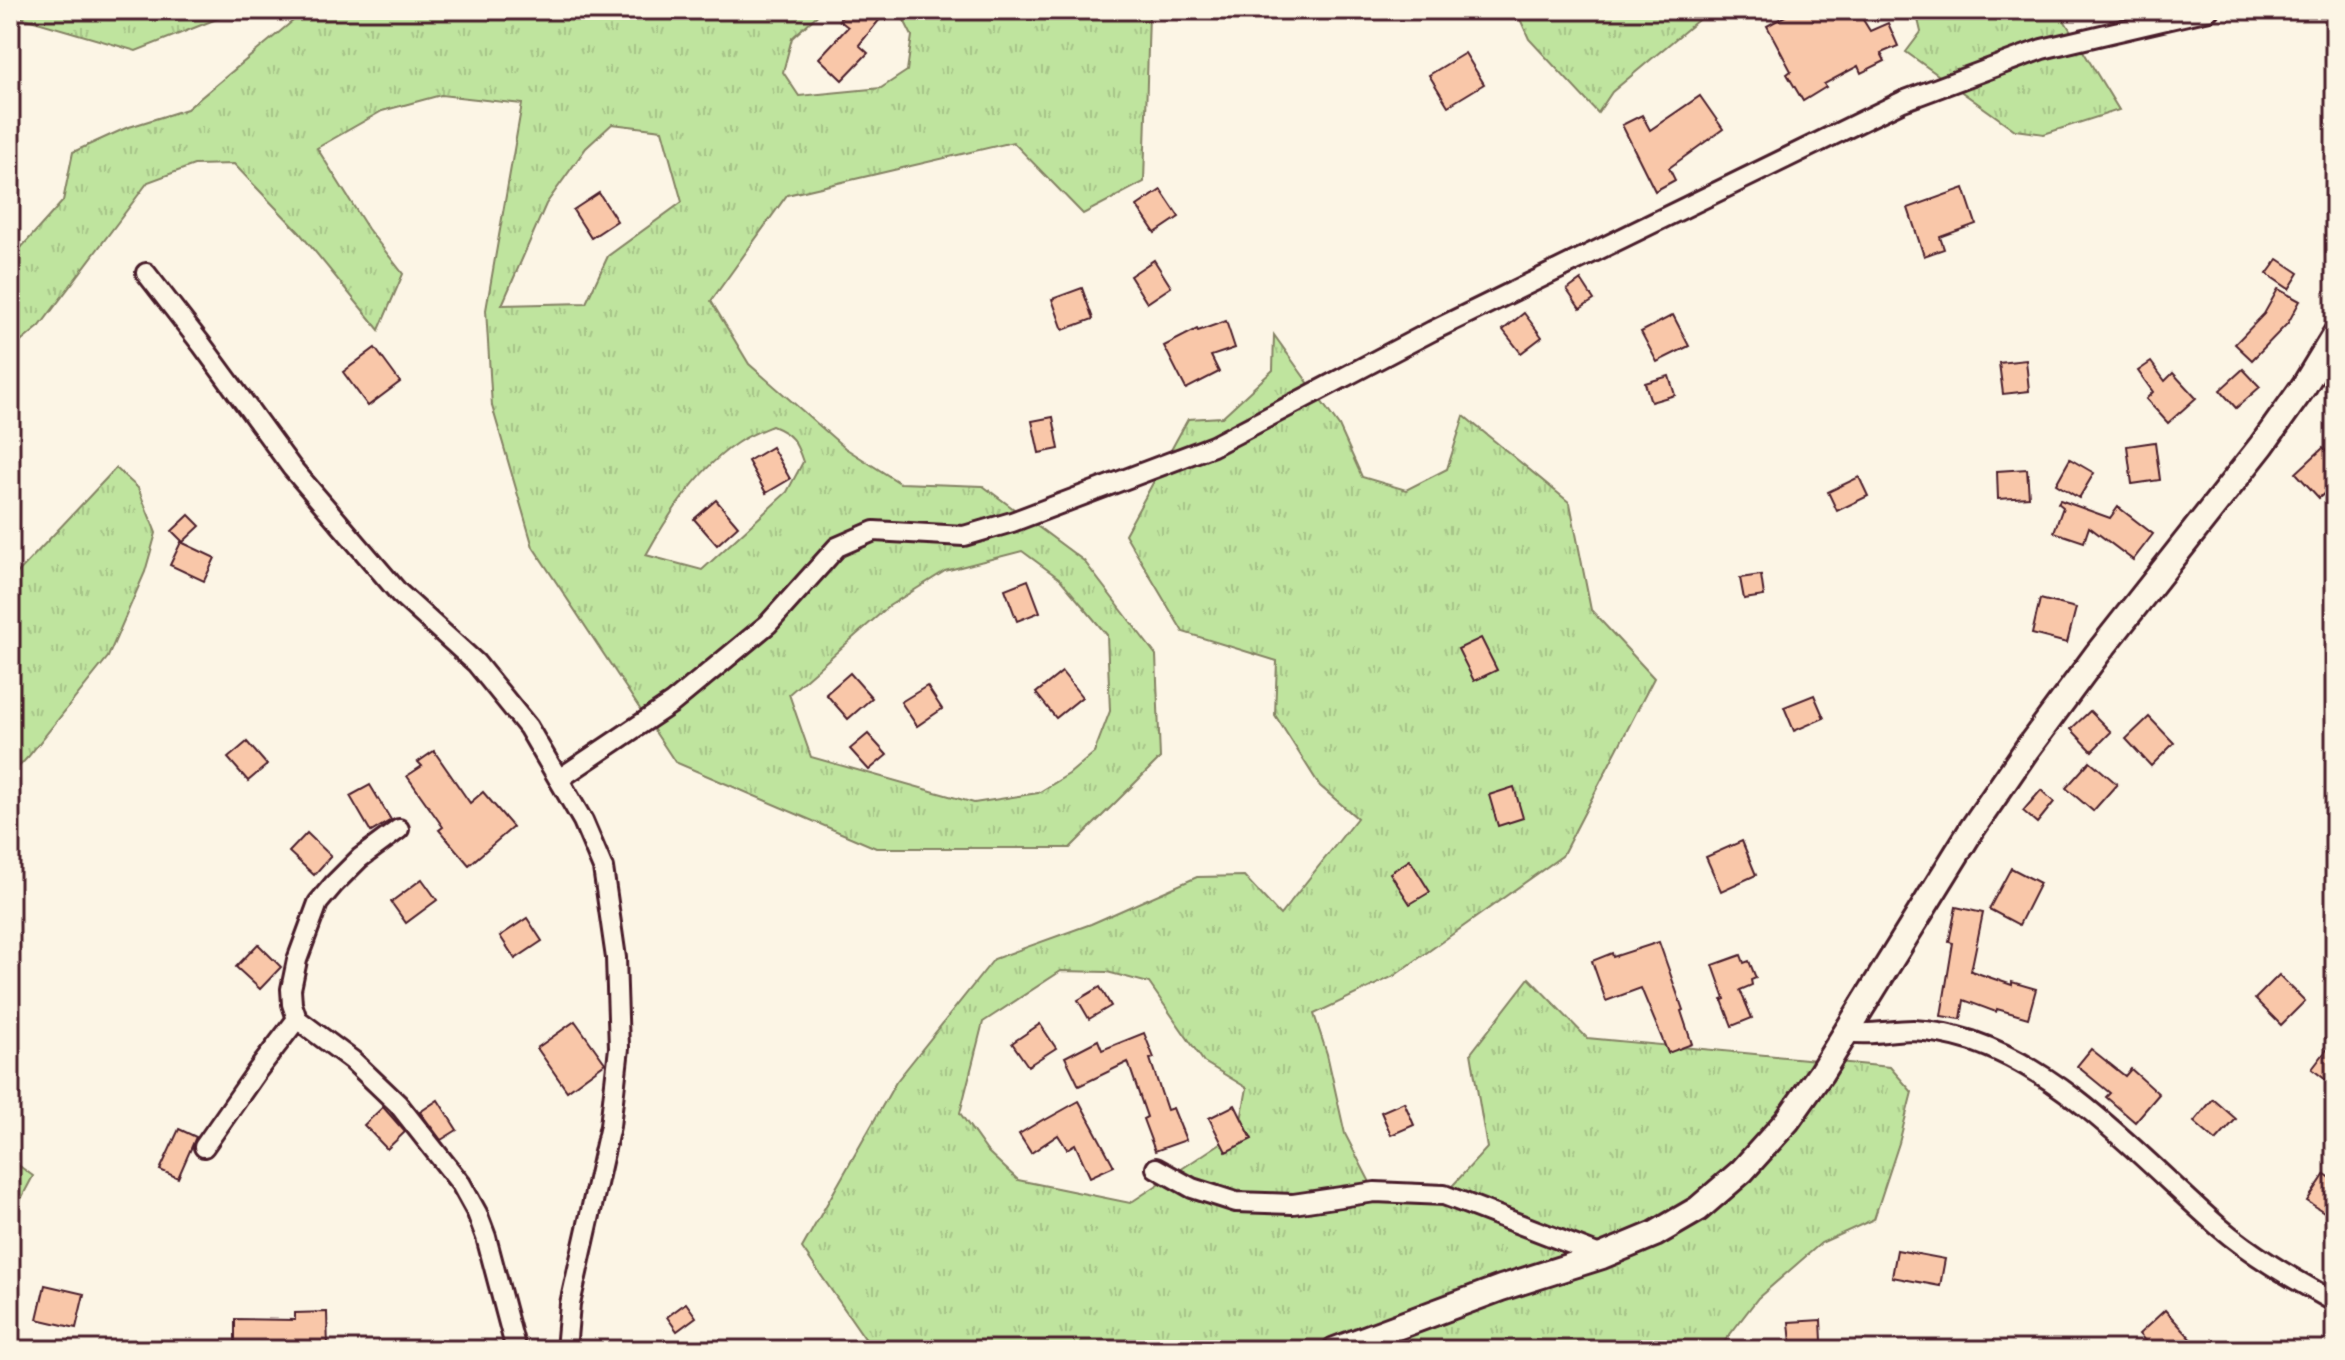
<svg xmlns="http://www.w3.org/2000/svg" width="2345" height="1360" viewBox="0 0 2345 1360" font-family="Dekko,sans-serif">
<defs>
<pattern id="grass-tufts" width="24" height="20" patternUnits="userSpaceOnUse" patternTransform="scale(2)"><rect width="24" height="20" fill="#bfe49e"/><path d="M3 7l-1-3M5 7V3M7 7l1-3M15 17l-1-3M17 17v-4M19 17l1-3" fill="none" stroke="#a6c388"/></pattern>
</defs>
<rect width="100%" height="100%" fill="#fcf5e5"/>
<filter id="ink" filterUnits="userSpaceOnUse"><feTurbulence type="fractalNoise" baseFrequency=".0125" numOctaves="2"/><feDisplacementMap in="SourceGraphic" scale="16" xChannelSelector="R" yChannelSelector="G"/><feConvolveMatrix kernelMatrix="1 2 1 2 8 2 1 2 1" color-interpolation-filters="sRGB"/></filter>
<g filter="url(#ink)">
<g fill="url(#grass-tufts)" stroke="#848264" stroke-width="2" fill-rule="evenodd">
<polygon points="10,10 230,10 219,18 136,51 10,14"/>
<path d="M306,10H823L792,38L783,72L799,96L881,88L907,71L912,36L899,10H1154L1149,14L1144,182L1083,214L1013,142L787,195L711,301L749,364L845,448L900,483L983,486L1084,561L1156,655L1160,758L1070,848H876L675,762L533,547L492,406L486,310L522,104L441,95L382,111L317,148L368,229L403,274L379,330L299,232L234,164L194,165L148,182L40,326L11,350L10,359V260L63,201L73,152L126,128L187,109ZM612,124L662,130L682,202L608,256L586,303L502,305L546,204L586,148ZM772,426C792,434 796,441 803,462L787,492L702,570L646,555C668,515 699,468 737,443C747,436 760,431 772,426ZM1022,551L1060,579L1107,635L1110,711L1094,753L1069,774L1038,793L974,803L811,757L789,694L889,606L945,571Z"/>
<polygon points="1516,10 1714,10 1704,15 1612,92 1598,113 1529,39"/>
<polygon points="1901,10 2058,10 2119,110 2044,134 2015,130 1906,52 1921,32 1916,11 1905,16"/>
<path d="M1274,335L1339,426L1362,477L1406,490L1447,469L1464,416L1570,503L1591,610L1654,678L1562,856L1394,976L1314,1014L1327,1054L1345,1134L1375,1192L1444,1195L1487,1148L1471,1053L1529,978L1587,1038L1890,1067L1912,1092L1899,1143L1874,1219L1821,1243L1758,1298L1718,1350H873L802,1248L896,1082L994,959L1091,924L1197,877L1244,876L1280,915L1357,818L1320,786L1275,715L1277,661L1183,632L1125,534L1188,419L1222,417L1273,370ZM1061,971L1107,972L1149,983L1204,1062L1247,1088L1239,1131L1130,1203L1018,1180L987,1151L960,1113L983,1022Z"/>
<polygon points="116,468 138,488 156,533 145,572 108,657 28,757 10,776 10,581"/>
<polygon points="10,1159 33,1176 10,1220"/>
</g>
<g fill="#f9c7a9" stroke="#4a1f2b" stroke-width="2">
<polygon points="848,10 871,10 881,18 859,45 868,53 842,80 819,58 848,27 839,20"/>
<polygon points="1796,10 1857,10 1870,31 1888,23 1898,46 1881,53 1885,61 1861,73 1858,66 1824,84 1826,87 1803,101 1787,74 1791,71 1767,26"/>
<polygon points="1465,53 1484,84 1448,106 1429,75"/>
<polygon points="1700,96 1723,129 1669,168 1675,180 1655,191 1622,125 1642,115 1650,130"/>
<polygon points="1964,188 1976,224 1940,237 1944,249 1924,256 1908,208"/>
<polygon points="1161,190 1179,217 1155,233 1137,206"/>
<polygon points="599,193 617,221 591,238 573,210"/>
<polygon points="2278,259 2299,273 2289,289 2267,274"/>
<polygon points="1154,260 1171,287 1147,303 1130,276"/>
<polygon points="1581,280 1594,300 1580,309 1567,290"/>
<polygon points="1082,288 1093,319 1063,330 1052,299"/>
<polygon points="2278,289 2300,301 2288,323 2252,360 2235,344 2264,314"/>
<polygon points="1524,313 1542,337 1521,353 1503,330"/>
<polygon points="1673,315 1689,346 1657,362 1641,332"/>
<polygon points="1226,321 1235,348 1211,356 1219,372 1186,389 1164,346 1197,329 1198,331"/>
<polygon points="375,348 400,382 368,406 343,372"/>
<polygon points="2026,360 2029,391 2003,394 1999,363"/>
<polygon points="2151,362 2165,381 2173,373 2196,398 2168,423 2146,399 2153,392 2138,371"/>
<polygon points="2243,369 2260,387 2236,408 2220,390"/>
<polygon points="1669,376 1675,395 1651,402 1645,383"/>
<polygon points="1053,417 1059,449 1039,453 1032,421"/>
<polygon points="2155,442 2160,480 2132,484 2127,446"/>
<polygon points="772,447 790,479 766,493 748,461"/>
<polygon points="2323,448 2335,461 2335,484 2319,498 2296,473"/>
<polygon points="2070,459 2094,473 2079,498 2056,484"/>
<polygon points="2027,469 2029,497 1998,499 1997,471"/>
<polygon points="1859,477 1868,496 1837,511 1828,492"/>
<polygon points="716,500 738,526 717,545 694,519"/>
<polygon points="2060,500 2110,518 2118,507 2153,534 2133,560 2089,527 2084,542 2054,532 2063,507 2058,503"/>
<polygon points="189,515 200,526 183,542 172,531"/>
<polygon points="181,542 215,558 204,581 170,565"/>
<polygon points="1761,575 1764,596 1744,599 1740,578"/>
<polygon points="1028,580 1040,612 1017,621 1005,589"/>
<polygon points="2040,599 2076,608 2067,643 2032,634"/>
<polygon points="1481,638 1497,670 1474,681 1458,649"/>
<polygon points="1062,672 1082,697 1056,718 1036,693"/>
<polygon points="850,673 872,698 848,719 826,694"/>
<polygon points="927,686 942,709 917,726 901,702"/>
<polygon points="1814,695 1824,718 1794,731 1784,707"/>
<polygon points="2090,711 2111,732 2092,751 2071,729"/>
<polygon points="2149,717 2174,743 2151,766 2126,739"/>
<polygon points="868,734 887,755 869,770 850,749"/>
<polygon points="247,742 267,765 248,781 228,758"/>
<polygon points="434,751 470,803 483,792 513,827 469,865 439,830 443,827 407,776 422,766 418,762"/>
<polygon points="2090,761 2117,784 2093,811 2066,788"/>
<polygon points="370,785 391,820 371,832 350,796"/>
<polygon points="1514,787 1523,818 1498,826 1489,795"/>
<polygon points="2041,790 2054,802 2037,823 2023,811"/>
<polygon points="307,833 331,856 314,875 289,852"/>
<polygon points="1742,841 1756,875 1721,891 1706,857"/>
<polygon points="1410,860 1430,892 1410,904 1390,873"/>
<polygon points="2011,868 2040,883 2019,925 1989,909"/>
<polygon points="422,879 437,900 406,923 391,902"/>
<polygon points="1956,907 1983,913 1971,971 2012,985 2012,982 2036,989 2028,1018 1997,1009 1996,1012 1964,1000 1961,1019 1941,1016 1953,943 1949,942"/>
<polygon points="527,918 542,941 515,959 500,936"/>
<polygon points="1659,942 1683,1010 1681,1011 1692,1044 1668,1053 1641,988 1606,1001 1592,961 1612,953 1613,957"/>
<polygon points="258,944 281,967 260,989 236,967"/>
<polygon points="1741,955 1744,963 1749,961 1756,978 1751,980 1752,985 1740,990 1752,1018 1732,1026 1722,1000 1725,999 1713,965"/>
<polygon points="2279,975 2305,1001 2281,1025 2255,999"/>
<polygon points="1100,987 1111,1006 1089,1019 1078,1000"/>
<polygon points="575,1021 605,1063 567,1091 537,1048"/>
<polygon points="1040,1024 1056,1048 1028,1066 1012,1043"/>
<polygon points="1144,1033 1154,1058 1150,1059 1167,1110 1173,1108 1186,1140 1155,1151 1143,1119 1147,1117 1128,1062 1079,1086 1065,1057 1098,1040 1102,1050"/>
<polygon points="2335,1039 2335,1087 2312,1069"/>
<polygon points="2091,1049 2125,1076 2131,1069 2159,1094 2135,1122 2106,1097 2110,1093 2077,1066"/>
<polygon points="2213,1099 2236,1119 2216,1141 2194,1122"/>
<polygon points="438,1100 457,1130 441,1140 420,1112"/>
<polygon points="1079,1101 1114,1166 1090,1177 1075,1144 1067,1149 1058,1135 1031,1153 1019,1134 1044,1119 1045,1120"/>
<polygon points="1404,1102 1414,1125 1391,1135 1381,1112"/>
<polygon points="1235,1105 1252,1139 1226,1152 1209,1118"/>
<polygon points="383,1107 405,1132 387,1149 364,1125"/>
<polygon points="179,1129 196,1137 178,1178 160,1170"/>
<polygon points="2325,1174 2335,1181 2335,1219 2307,1201"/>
<polygon points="1897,1250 1945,1259 1940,1286 1892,1277"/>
<polygon points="45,1285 84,1294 76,1328 37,1319"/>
<polygon points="686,1303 696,1317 677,1331 667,1317"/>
<polygon points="2165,1310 2194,1342 2185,1350 2153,1350 2139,1334"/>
<polygon points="327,1312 328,1350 235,1350 235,1319 295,1320 295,1313"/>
<polygon points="1821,1320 1822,1341 1791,1344 1789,1322"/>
</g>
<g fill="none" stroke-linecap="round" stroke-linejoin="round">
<g stroke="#4a1f2b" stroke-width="24">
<g id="minor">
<polyline points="146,273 202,345 292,468 399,593 476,663 528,727 583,821 603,868 616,958 619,1048 610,1126 570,1304 566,1350"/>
<polyline points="559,779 672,703 768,624 837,547 874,531 964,536 1012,522 1213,446 1432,331 1903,101 2042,49 2209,10"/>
<polyline points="399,829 360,858 334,884 318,903 297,960 291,989 292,1004 297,1019 352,1060 398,1104 461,1184 477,1213 486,1237 516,1350"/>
<path d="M1847,1032C1869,1036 1890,1030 1913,1030C1933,1031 1953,1035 1972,1041C2067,1073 2145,1162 2218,1226C2254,1257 2294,1279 2335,1302"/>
<polyline points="204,1147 257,1071 297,1019"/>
<polyline points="1156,1168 1192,1188 1236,1202 1293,1204 1375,1192 1444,1195 1602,1256"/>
</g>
</g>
<g stroke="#4a1f2b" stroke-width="30">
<polyline id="secondary" points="1335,1350 1501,1288 1602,1256 1655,1234 1698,1209 1742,1171 1787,1121 1821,1073 1972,829 2027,749 2098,653 2262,445 2304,386 2335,335"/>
</g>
<use href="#minor" stroke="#fcf5e5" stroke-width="18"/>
<use href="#secondary" stroke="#fcf5e5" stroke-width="24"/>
</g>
</g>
<rect width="2345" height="1360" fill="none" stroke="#fcf5e5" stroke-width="40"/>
<rect x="20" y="20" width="2305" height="1320" fill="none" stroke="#4a1f2b" stroke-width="3" filter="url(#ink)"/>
</svg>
